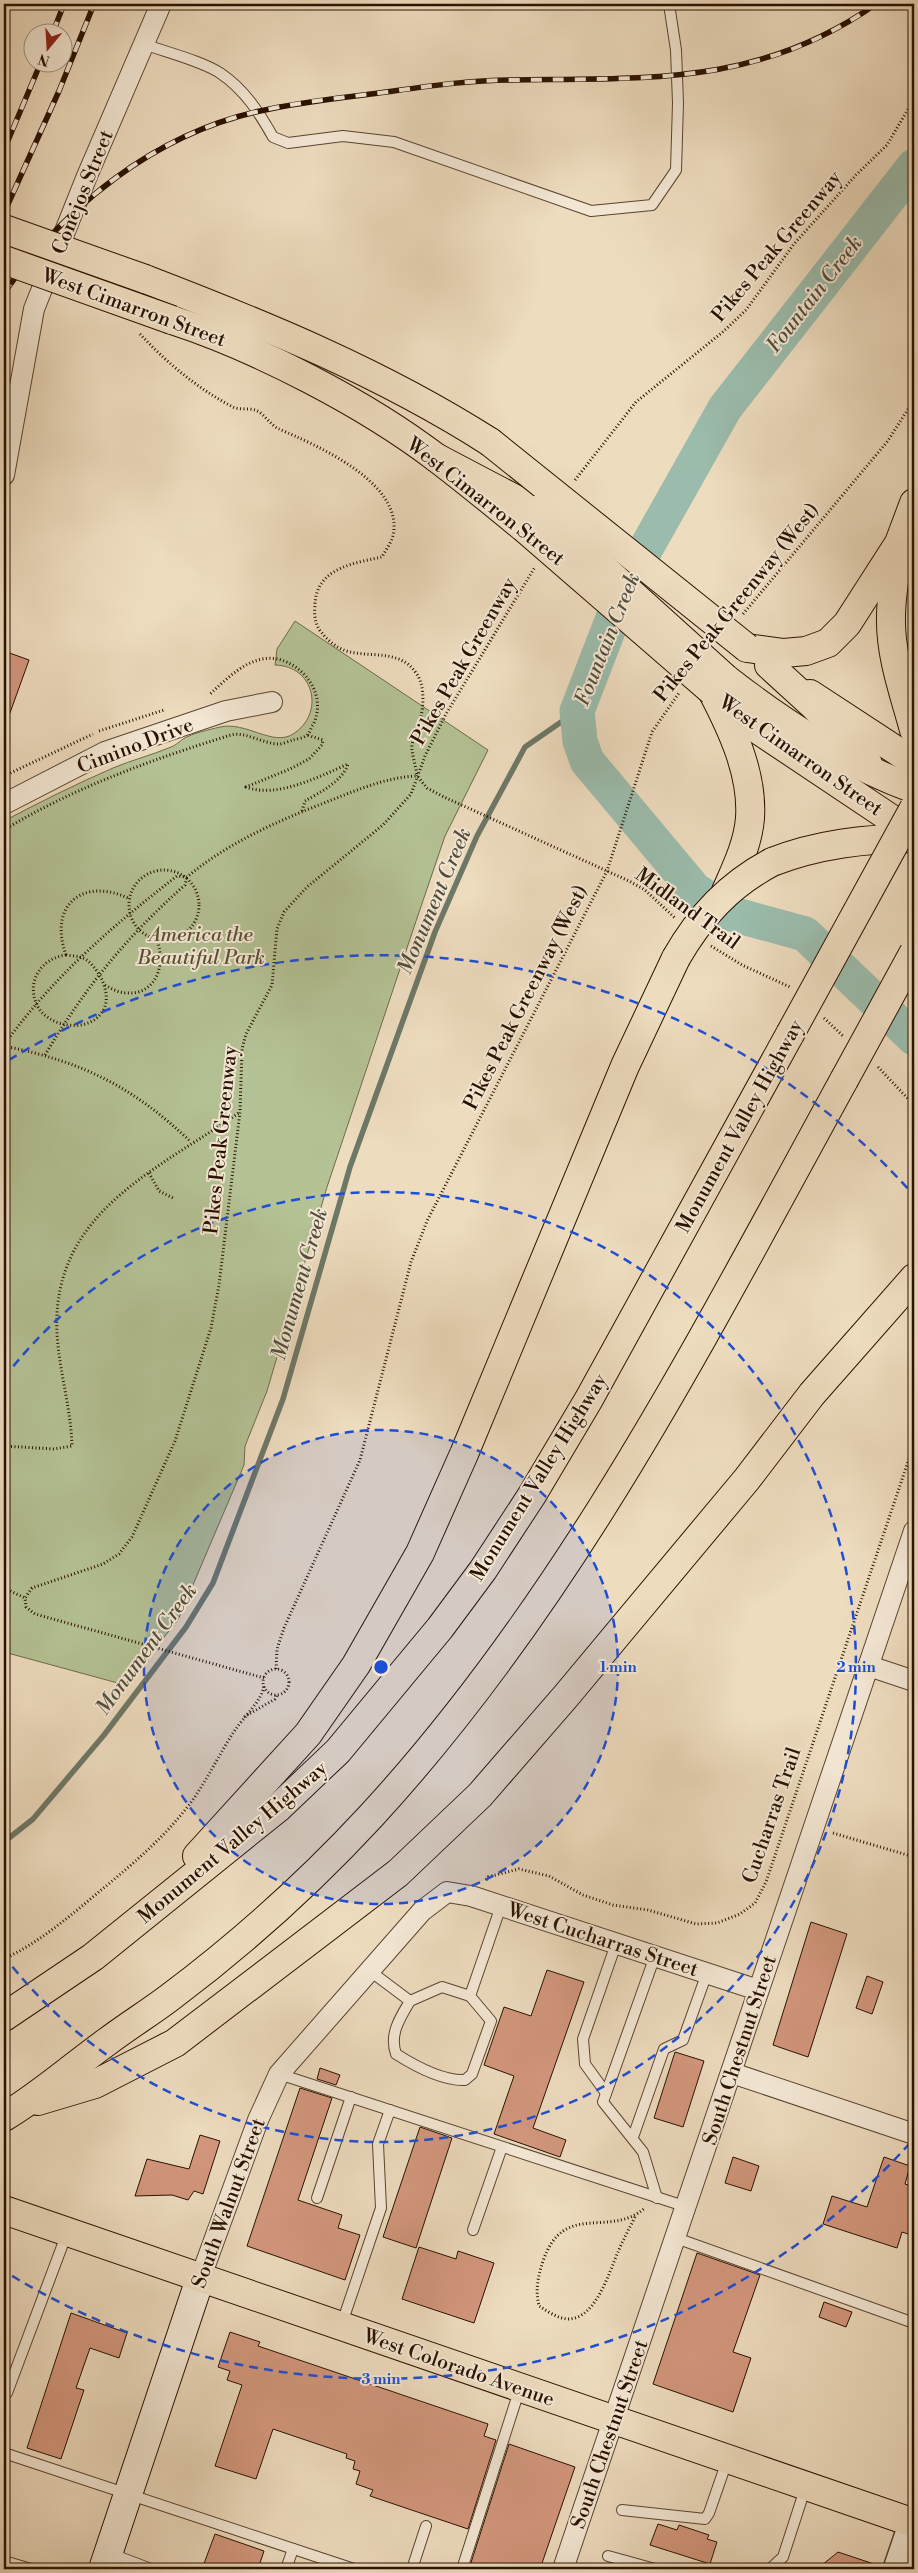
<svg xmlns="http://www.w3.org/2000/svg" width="918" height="2573" viewBox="0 0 918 2573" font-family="'Libre Bodoni',serif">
<rect width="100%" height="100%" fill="#eedcbf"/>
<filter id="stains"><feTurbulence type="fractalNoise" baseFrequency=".004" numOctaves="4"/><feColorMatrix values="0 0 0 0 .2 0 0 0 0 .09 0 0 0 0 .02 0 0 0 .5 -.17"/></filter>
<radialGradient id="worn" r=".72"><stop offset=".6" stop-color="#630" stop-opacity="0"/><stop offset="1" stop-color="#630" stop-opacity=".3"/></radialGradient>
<path fill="#b4c295" stroke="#6e6a4a" d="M295,621L488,750L445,836L414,927L327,1187L267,1391L245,1446L244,1465L178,1620L125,1685L4,1652V821C40,802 76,784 113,768C132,760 152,755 171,747C176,745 179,742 183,739C193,733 208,730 220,727C246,721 273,747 293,734C325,714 315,666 275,665L277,649Z"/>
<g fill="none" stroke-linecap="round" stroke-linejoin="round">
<polyline stroke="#6d7867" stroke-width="5.5" points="4,1842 33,1819 104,1735 186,1627 213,1583 283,1399 350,1167 435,932 477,836 525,747 577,711"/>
<polyline stroke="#9bbcac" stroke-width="35" points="914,166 725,408 627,582 577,711 580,741 587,761 695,890 732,914 805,934 914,1038"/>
</g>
<g fill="#d3977d" stroke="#291100">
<polygon points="4,651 29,660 6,724 4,724"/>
<polygon points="811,1922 847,1934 808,2057 773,2045"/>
<polygon points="547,1970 584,1982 533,2128 566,2140 560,2157 494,2134 514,2076 484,2065 504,2007 531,2016"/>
<polygon points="867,1976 883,1982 872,2014 856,2008"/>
<polygon points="675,2052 704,2061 683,2127 654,2118"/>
<polygon points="320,2068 340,2075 336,2085 317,2079"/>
<polygon points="300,2088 332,2098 298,2200 342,2215 338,2228 360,2235 345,2280 247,2246"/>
<polygon points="420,2127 452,2138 416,2248 383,2237"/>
<polygon points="200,2135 220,2141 203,2194 194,2191 188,2200 172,2195 135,2196 147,2159 189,2169"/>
<polygon points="733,2157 759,2166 751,2191 725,2183"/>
<polygon points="884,2157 910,2166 905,2184 914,2187 914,2236 902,2232 897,2248 823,2224 832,2196 867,2207"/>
<polygon points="419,2247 456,2259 458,2251 494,2263 474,2323 402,2299"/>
<polygon points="697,2253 760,2275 733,2352 751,2358 733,2412 653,2384"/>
<polygon points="824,2302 852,2312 846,2327 819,2317"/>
<polygon points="71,2313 127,2333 119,2358 90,2348 76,2388 84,2390 61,2459 27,2448"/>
<polygon points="230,2332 260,2342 258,2346 488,2424 484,2436 496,2440 468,2529 370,2496 373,2490 356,2484 360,2471 353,2469 355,2461 346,2458 347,2454 273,2429 256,2479 215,2466 242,2385 227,2380 230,2371 218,2367"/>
<polygon points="509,2444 575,2467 540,2569 469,2569"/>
<polygon points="658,2524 677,2530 679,2525 709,2535 707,2539 717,2542 710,2564 650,2545"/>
<polygon points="215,2534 264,2551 258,2569 202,2569"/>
<polygon points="838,2552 880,2566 879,2569 817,2569"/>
</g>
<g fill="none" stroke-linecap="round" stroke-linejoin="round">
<g stroke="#5a4430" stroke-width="12">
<g id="service">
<path d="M144,44C165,52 202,61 220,73C244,89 259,112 273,137L288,143L343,136L394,142L591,211L652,205L676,170L678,103L676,50L669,4"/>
<polyline points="655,1956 603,2102 643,2152 657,2198"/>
<path d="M370,1971L410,2001C400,2018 389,2034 396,2054C415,2066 442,2081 465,2080L472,2074L491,2021L470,1996L501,1906"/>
<polyline points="410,2001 442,1987 470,1996"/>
<polyline points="279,2074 687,2207"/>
<polyline points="606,2093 585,2064 583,2039 616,1944"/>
<polyline points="633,2137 664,2049 683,2040 707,1973"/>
<polyline points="317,2198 351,2097"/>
<polyline points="473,2230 502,2147"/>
<polyline points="676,2238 914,2323"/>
<polyline points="341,2326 381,2208 378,2144 390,2110"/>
<polyline points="7,2393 67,2233"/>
<polyline points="4,2453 354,2569"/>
<polyline points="622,2510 705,2519 709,2513 727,2461"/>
<polyline points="109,2553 151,2569"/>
<polyline points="608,2556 655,2569"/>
<polyline points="4,2561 31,2569"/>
<polyline points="286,2569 293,2549"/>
<polyline points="412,2569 426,2526"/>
<polyline points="462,2569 520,2388"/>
<polyline points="770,2569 783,2557 806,2486"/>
</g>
</g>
<g stroke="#5a4430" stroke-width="22">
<g id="minor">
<polyline points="4,475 34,309 87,176 161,4"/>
<polyline points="4,804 105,752 226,711 272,702"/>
<polyline points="869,1666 914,1681"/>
<polyline points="732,2073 914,2134"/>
<polyline points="200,2279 258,2120 279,2074 422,1911 447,1892 471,1896 758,1990"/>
<polyline points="563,2569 914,1531"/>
</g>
</g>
<g stroke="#5a4430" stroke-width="28">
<polyline id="tertiary" points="896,2569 912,2522"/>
</g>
<g stroke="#291100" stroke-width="30">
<polyline id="secondary" points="103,2569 200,2279"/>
</g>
<g stroke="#291100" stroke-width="30">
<g id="primary">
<path d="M145,279C265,325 382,373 490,442"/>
<path d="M172,320C258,348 366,404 438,459C467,481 496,505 524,528"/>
<polyline points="712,691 757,729 914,834"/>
<polyline points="810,694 914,762"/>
<polyline points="4,2210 914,2523"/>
</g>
</g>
<g stroke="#291100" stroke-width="30">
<g id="motorway">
<polyline points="437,458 536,510"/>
<path d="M899,547C896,570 891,594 891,617C890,655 904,693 914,730"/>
<polyline points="747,648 784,653 806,651 828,643 847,624 899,543 914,503"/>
<polyline points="769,665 815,707 868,764"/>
<path d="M725,678C784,724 844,763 914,789"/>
<path d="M712,691C732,729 753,774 750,818C748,844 736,868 726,891"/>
<path d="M772,862C818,844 865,839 914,838"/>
<polyline points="197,1856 308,1734 356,1665 420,1553 464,1454 625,1066 676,958"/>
<polyline points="4,2017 93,1957 278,1808 338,1751 440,1628 483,1570 532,1495 589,1399 790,1034"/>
<polyline points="38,2101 95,2084 175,2043 398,1873 480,1795 566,1696 747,1479 812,1394 914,1278"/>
<path d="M4,2117C41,2095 73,2066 108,2041C128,2026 149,2013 169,1998C241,1944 310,1882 371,1816C570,1600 704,1335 844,1080"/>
</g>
</g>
<g stroke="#291100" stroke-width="3" stroke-dasharray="1 2.5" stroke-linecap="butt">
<path d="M140,334C166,362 198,389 233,407C239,410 248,408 255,410C264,413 270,425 279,429C316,445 397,480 394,529C394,539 387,548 382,557C354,563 316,568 315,605C314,614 315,626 322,633C329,642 338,649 350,652C372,657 401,650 416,673C425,685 424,706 420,720C417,729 411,741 412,750C413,758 416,767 417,776"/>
<polyline points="575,480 636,402 724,331 746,310 794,244 856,175 887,145 914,99"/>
<polyline points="743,614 887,442 914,400"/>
<polyline points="99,731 164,710"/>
<polyline points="4,776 93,734"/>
<polyline points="418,777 427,788 444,797 629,881 645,890 675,918"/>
<path d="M302,811L305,801C319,793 343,781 348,764C320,776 277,799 246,787L290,769L309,759L322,745L323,740L307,735"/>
<path d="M4,830C73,788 153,759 231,735C245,731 263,744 279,744C283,744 289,741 293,740C297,739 304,738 307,735C310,733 311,727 313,725C324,703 314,679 294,666C260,644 232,674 209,695"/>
<circle cx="164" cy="905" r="35"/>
<polyline points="711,946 742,965 790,987"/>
<path d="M66,955C74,956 82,956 88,961C101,972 113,997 102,1012C88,1034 47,1027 37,1005C26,982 41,958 66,955Z"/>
<path d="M66,955C48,905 83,876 130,899"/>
<path d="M105,985C112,989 119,993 127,993C157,995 167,962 156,939"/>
<polyline points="824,1018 843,1036"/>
<path d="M4,1045C53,977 111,927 177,876L187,877C229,842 278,821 329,801C357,790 387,777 417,776"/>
<path d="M4,1046C83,1062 132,1086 191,1142"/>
<path d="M45,1055C84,989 127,936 185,885L187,877"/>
<polyline points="878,1067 914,1105"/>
<polyline points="149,1173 159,1191 173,1198"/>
<path d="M4,1446L54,1449L72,1446C71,1408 59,1371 57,1333C51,1212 158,1170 240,1112"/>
<polyline points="4,1588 25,1598"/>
<polyline points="276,1669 277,1649 284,1628 360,1460 411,1262 427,1221 607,871 652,732 679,693"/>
<circle cx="276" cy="1682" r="13"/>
<polyline points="264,1678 35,1614 26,1607 25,1598 32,1588 103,1564 119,1554 132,1537 175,1441 211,1328 219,1285 240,1112 242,1049 246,1034 272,985 277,929 284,912 307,887 383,825 411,794 425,756 446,714 535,567"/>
<polyline points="244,1717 275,1699 277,1695"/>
<polyline points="833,1833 914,1857"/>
<polyline points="486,1880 488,1877 519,1869 549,1876 583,1895 613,1905 648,1910 696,1924 717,1923 740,1914 755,1903 766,1882 914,1444"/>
<path d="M4,1959C40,1942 70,1916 100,1891C133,1864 166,1836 192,1801C208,1778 220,1753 235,1730C244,1717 262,1700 264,1686"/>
<path d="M635,2217C629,2229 623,2240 618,2252C609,2272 596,2320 567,2319C557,2318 547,2311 539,2306C535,2290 538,2276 543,2261C564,2200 609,2239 645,2208"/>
</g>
<use href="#service" stroke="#f4e8d5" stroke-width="10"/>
<use href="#minor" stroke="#f4e8d5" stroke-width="20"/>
<use href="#tertiary" stroke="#f4e8d5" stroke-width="25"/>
<use href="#secondary" stroke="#f4e8d5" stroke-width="28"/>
<use href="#primary" stroke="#eedcbf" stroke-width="28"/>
<use href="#motorway" stroke="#eedcbf" stroke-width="28"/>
<g stroke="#291100" stroke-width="5.5">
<g id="rail">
<polyline points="53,32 64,4"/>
<polyline points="4,150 41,62"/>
<polyline points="4,213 59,91 94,4"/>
<path d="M4,293C65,206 155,134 260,111C299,102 339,98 379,93C423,87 467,80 512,80C648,78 759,86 876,4"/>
</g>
</g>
<use href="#rail" stroke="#f4e8d5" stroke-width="4" stroke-dasharray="11" stroke-linecap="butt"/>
<g stroke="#291100" stroke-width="30" stroke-linecap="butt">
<g id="primary-bridge">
<polyline points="4,229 145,279"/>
<polyline points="4,260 172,320"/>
<polyline points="490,442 747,648"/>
<polyline points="524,528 712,691"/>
</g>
</g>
<g stroke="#291100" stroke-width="30" stroke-linecap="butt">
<g id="motorway-bridge">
<polyline points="536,510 571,539 725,678"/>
<path d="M676,958C700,916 729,885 772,862"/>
<polyline points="790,1034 914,808"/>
<polyline points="844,1080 914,952"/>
</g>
</g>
<use href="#primary-bridge" stroke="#eedcbf" stroke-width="28"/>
<use href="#motorway-bridge" stroke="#eedcbf" stroke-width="28"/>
</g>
<circle cx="381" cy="1667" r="237" fill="#1d4ed8" fill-opacity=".12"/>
<g fill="none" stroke="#1d4ed8" stroke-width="2.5" stroke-dasharray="9 6">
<circle cx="381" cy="1667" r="237"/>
<path d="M4 1378A475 475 0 1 1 4 1956"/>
<path d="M910 2143A712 712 0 0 1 9 2274M9 1060A712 712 0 0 1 910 1191"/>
</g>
<g text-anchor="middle" stroke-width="4" stroke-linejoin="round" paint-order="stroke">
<g font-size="20" fill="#291100" stroke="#f4e8d5">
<text transform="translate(82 192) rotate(-68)" y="7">Conejos Street</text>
<text transform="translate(776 246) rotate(-50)" y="7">Pikes Peak Greenway</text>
<text transform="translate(134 307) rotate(20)" y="7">West Cimarron Street</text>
<text transform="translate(486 501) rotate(38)" y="7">West Cimarron Street</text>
<text transform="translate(736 602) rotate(-51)" y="7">Pikes Peak Greenway (West)</text>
<text transform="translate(463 661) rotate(-60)" y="7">Pikes Peak Greenway</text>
<text transform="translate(135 745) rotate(-21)" y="7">Cimino Drive</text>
<text transform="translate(801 755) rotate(35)" y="7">West Cimarron Street</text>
<text transform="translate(688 908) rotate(36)" y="7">Midland Trail</text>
<text transform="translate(525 997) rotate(-63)" y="7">Pikes Peak Greenway (West)</text>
<text transform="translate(739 1126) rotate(-61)" y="7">Monument Valley Highway</text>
<text transform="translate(220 1140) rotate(-84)" y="7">Pikes Peak Greenway</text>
<text transform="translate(538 1477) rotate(-58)" y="7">Monument Valley Highway</text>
<text transform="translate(771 1815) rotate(-71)" y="7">Cucharras Trail</text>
<text transform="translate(232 1842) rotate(-40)" y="7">Monument Valley Highway</text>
<text transform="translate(603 1939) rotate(18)" y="7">West Cucharras Street</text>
<text transform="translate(739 2050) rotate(-72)" y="7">South Chestnut Street</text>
<text transform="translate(228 2203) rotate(-70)" y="7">South Walnut Street</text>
<text transform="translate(459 2367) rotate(19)" y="7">West Colorado Avenue</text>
<text transform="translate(609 2434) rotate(-71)" y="7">South Chestnut Street</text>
</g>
<g font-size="20" font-style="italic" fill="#5a4f34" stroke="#f4e8d5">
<text x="201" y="941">America the<tspan x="201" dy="23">Beautiful Park</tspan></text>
</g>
<g font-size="21" font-style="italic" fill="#514d3c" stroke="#f4e8d5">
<text transform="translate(814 294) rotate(-52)" y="7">Fountain Creek</text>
<text transform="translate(607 639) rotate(-68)" y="7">Fountain Creek</text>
<text transform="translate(434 901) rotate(-67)" y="7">Monument Creek</text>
<text transform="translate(299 1284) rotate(-74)" y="7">Monument Creek</text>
<text transform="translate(146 1649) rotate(-54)" y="7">Monument Creek</text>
</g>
</g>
<circle cx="381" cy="1667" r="8" fill="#1d4ed8" stroke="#f4e8d5" stroke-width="2.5"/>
<g font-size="15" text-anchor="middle" font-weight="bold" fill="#1d4ed8" stroke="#f4e8d5" stroke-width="4" stroke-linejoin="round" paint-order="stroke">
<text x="618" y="1672">1 min</text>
<text x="856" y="1672">2 min</text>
<text x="381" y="2384">3 min</text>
</g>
<rect width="918" height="2573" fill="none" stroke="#eedcbf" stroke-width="20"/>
<rect x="5" y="5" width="908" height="2563" fill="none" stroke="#291100" stroke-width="2.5"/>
<rect x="10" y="10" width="898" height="2553" fill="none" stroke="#291100"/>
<g transform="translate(48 48) rotate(198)"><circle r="24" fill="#f4e8d5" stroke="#a39280"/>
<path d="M0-4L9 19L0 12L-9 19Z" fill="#8f2418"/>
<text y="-8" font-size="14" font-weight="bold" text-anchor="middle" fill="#291100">N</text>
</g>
<rect width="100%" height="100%" filter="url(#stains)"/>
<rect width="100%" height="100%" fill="url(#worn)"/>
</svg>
